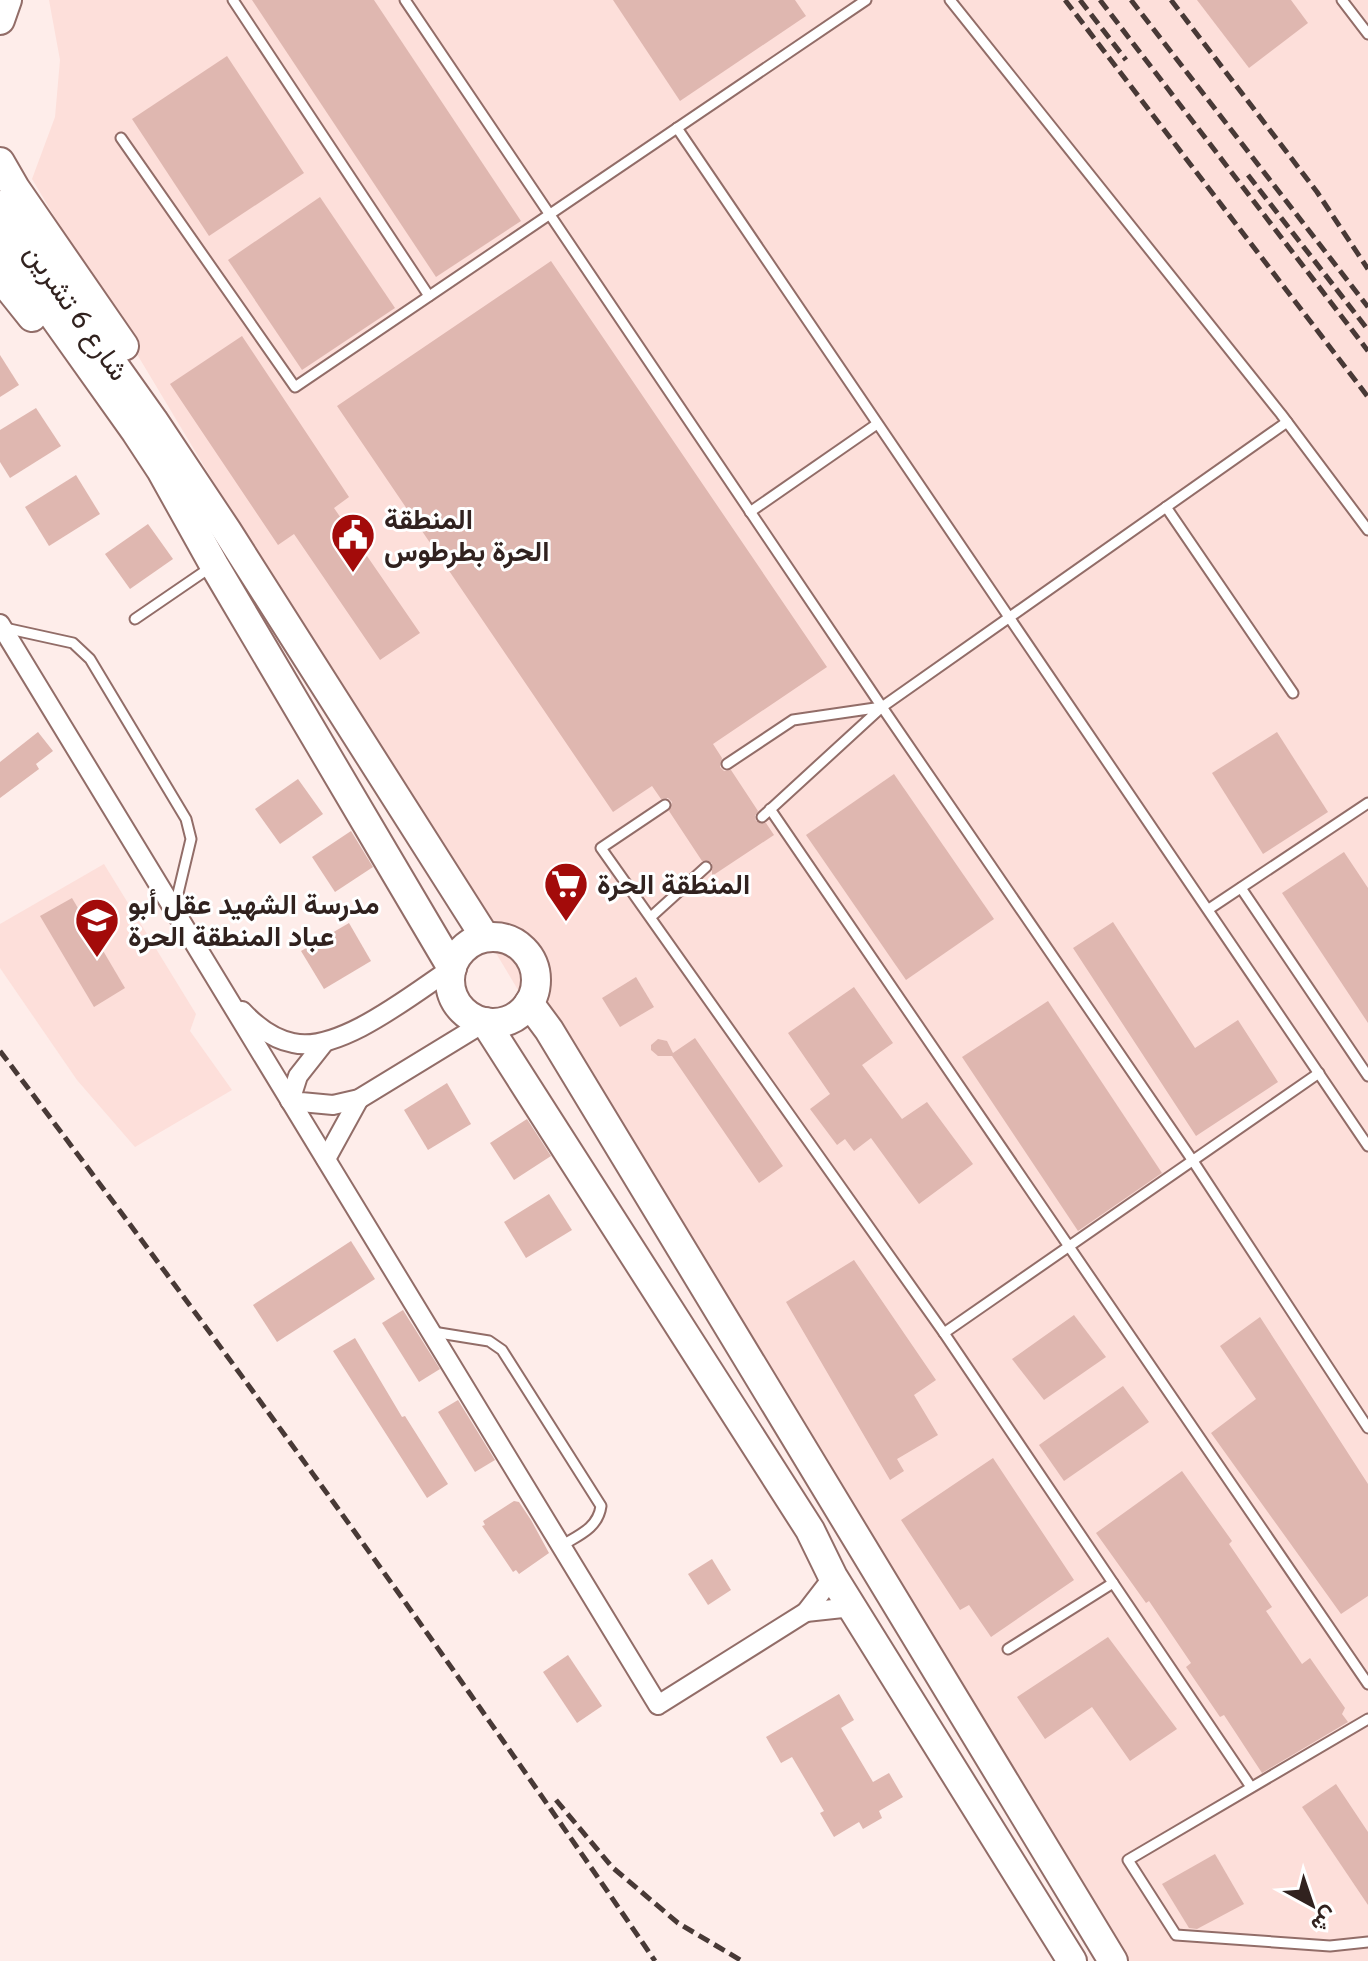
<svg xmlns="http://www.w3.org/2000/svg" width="1368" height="1961" viewBox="0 0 1368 1961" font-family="Overpass,Vazirmatn,sans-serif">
<rect width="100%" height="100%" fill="#feedea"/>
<g fill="#fddfda">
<polygon points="49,0 1368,0 1368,1961 1100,1961 32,179 55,117 60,60"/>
<polygon points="104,864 196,1014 190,1031 232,1090 135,1147 77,1080 0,968 0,924"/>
</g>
<g fill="#dfb7b0">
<polygon points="252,0 374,0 521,221 436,277"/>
<polygon points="613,0 795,0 806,16 680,101"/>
<polygon points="1197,0 1291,0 1308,23 1249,68"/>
<polygon points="227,56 304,173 209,236 132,119"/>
<polygon points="320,197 395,308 302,370 228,260"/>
<polygon points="551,261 827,667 713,744 722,758 720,767 724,771 731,770 758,811 755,816 756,821 766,823 774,835 712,876 712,863 702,861 669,811 672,802 668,798 661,799 652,786 613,812 337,406"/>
<polygon points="242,336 349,497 334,508 420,633 380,660 294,534 278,545 170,384"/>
<polygon points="0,355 19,385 0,397"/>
<polygon points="36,408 61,446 10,478 0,462 0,430"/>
<polygon points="76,475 100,514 49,546 25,507"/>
<polygon points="148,524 173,559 130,589 105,554"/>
<polygon points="38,732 53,751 36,764 39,769 0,798 0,762"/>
<polygon points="1277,732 1328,812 1263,854 1212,773"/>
<polygon points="894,774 994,919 906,980 806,835"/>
<polygon points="298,779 323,814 280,844 255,809"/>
<polygon points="351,831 373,867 335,892 312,857"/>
<polygon points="1344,852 1368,888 1368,1023 1282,893"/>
<polygon points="72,898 125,988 94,1007 40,916"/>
<polygon points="1113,922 1195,1048 1238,1020 1278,1082 1196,1136 1073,948"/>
<polygon points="349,923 371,961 324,989 301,951"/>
<polygon points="636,977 654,1007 620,1027 602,998"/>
<polygon points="854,987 893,1043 862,1065 902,1119 927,1102 973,1164 919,1204 871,1138 854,1151 845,1139 837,1145 810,1109 830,1094 788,1033"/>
<polygon points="1048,1001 1162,1173 1078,1231 962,1057"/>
<polygon points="695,1038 783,1166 759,1183 672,1056 658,1056 651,1050 651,1045 658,1039 667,1041 673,1053"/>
<polygon points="447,1083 471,1124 428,1150 404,1110"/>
<polygon points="527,1119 551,1156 514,1180 490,1143"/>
<polygon points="549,1194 572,1230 526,1258 504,1222"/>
<polygon points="351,1241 375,1279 277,1342 253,1305"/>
<polygon points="854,1260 936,1380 914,1395 938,1435 897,1459 904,1471 890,1480 786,1302"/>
<polygon points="403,1310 440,1369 419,1382 382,1323"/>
<polygon points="1074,1315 1106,1357 1044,1400 1012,1359"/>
<polygon points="1260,1317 1368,1484 1368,1596 1341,1614 1211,1433 1256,1399 1220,1346"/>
<polygon points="355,1338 402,1417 405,1416 448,1484 427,1498 333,1351"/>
<polygon points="1123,1386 1149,1422 1064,1481 1039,1445"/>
<polygon points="458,1400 495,1460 475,1472 438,1412"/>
<polygon points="993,1458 1074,1580 991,1637 969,1605 960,1610 901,1520"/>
<polygon points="1182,1471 1232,1541 1229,1544 1272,1607 1266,1611 1302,1664 1310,1658 1345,1708 1342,1714 1348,1722 1262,1773 1224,1715 1220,1717 1186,1667 1191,1663 1149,1601 1146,1603 1096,1533"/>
<polygon points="514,1501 519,1502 531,1520 549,1553 519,1574 516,1570 513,1572 482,1526 485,1525 483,1521"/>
<polygon points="712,1559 731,1590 708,1605 688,1574"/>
<polygon points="1108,1637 1177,1729 1130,1761 1092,1707 1045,1739 1017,1697"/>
<polygon points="568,1655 602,1706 577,1723 543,1672"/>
<polygon points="839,1694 854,1720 841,1728 873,1782 889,1773 903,1797 879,1811 882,1818 863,1829 859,1822 834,1837 820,1813 824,1811 792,1757 781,1763 766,1737"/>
<polygon points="1336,1784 1368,1832 1368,1905 1302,1807"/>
<polygon points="1215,1854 1244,1904 1197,1929 1189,1928 1162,1884"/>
</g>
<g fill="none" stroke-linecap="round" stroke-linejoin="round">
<g stroke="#926d68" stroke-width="13">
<g id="service">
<polyline points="233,0 429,296"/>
<polyline points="405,0 882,707 1193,1161 1368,1428"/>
<polyline points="950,0 1281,414 1368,530"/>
<polyline points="1342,0 1368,34"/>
<polyline points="677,128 1368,1146"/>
<polyline points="121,138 295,387 866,0"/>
<polyline points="1166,507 1293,693"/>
<polyline points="750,512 877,424"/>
<polyline points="135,619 211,567"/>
<polyline points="5,628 73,643 90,659 186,819 191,839 175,906"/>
<polyline points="882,707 1287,422"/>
<polyline points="727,764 793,720 882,707 762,817"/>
<polyline points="665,805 601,848 944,1333 1251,1787"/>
<polyline points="770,809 1368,1684"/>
<polyline points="1241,888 1368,1076"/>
<polyline points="1209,909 1368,803"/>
<polyline points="652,916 706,867"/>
<path d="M433,1332L489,1341L502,1350L601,1506C598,1528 579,1535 561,1546"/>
<polyline points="944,1333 1319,1073"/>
<polyline points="1008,1649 1113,1583"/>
<polyline points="1368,1719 1128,1860 1176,1935 1330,1946 1368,1942"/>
</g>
</g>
<g stroke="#926d68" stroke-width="22">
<g id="minor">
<polyline points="0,624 658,1705 806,1612 833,1577"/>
<path d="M242,1011C256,1026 273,1039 293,1043C339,1054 414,993 452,968"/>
<polyline points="324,1043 298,1076 290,1101 333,1105 359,1099 485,1022"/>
<polyline points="326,1159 359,1099"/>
<polyline points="806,1612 852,1607"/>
</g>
</g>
<g stroke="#926d68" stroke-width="32">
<g id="primary">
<polyline points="0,20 7,0"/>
<polyline points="0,162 15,188 124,346"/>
<polyline points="0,205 153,420 227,531 485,937"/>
<polyline points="0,241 136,432 161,470 214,565 452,968"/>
<polyline points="0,277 32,317"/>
<circle cx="493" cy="980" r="43"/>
<polyline points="529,1003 549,1030 1113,1961"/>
<polyline points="485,1022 810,1530 833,1577 1072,1961"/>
</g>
</g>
<use href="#service" stroke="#fff" stroke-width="9"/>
<use href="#minor" stroke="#fff" stroke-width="18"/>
<use href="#primary" stroke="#fff" stroke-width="28"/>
<g stroke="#483936" stroke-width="5" stroke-dasharray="12 6" stroke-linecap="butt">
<polyline points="1065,0 1368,397"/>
<polyline points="1080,0 1126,60"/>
<polyline points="1100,0 1368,351"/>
<polyline points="1131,0 1368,307"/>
<polyline points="1171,0 1317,192 1368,269"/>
<polyline points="1248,175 1368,330"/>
<path d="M0,1051C225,1349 445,1652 655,1961"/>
<polyline points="556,1800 612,1867 678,1923 742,1961"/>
</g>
</g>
<defs>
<g id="civic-pin" transform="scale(2.3)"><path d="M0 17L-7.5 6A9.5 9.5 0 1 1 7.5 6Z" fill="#a30b0a" stroke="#fff"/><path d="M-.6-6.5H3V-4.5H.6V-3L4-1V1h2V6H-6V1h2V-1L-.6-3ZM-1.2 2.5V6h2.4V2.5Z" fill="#fff"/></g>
<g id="supermarket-pin" transform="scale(2.3)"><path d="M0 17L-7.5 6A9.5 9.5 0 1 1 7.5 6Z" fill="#a30b0a" stroke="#fff"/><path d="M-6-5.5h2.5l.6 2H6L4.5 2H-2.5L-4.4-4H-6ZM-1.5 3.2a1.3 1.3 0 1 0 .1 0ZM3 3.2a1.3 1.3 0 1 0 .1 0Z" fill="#fff"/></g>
<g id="school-pin" transform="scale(2.3)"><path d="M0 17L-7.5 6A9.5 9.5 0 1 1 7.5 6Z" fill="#a30b0a" stroke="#fff"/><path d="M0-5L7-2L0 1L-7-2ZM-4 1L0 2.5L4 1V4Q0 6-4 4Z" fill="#fff"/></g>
</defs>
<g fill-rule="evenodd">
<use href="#civic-pin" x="353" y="535"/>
<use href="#supermarket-pin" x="566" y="884"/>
<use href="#school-pin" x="97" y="920"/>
</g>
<g text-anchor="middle" stroke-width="6" stroke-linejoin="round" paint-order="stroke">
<g font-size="28" fill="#31221f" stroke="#fff">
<text transform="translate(77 312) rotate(55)" y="10">شارع 6 تشرين</text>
</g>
<g font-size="28" font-weight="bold" fill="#31221f" stroke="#fff" text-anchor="start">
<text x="384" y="529">المنطقة<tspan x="384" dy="32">الحرة بطرطوس</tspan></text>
<text x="597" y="894">المنطقة الحرة</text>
<text x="128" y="914">مدرسة الشهيد عقل أبو<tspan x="128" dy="32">عباد المنطقة الحرة</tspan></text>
</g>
</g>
<g transform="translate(1312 1905) rotate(140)" stroke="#ffffff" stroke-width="6" paint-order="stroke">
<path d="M0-6L14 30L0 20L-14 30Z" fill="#31221f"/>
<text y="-12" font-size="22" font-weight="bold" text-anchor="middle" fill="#31221f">ش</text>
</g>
</svg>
